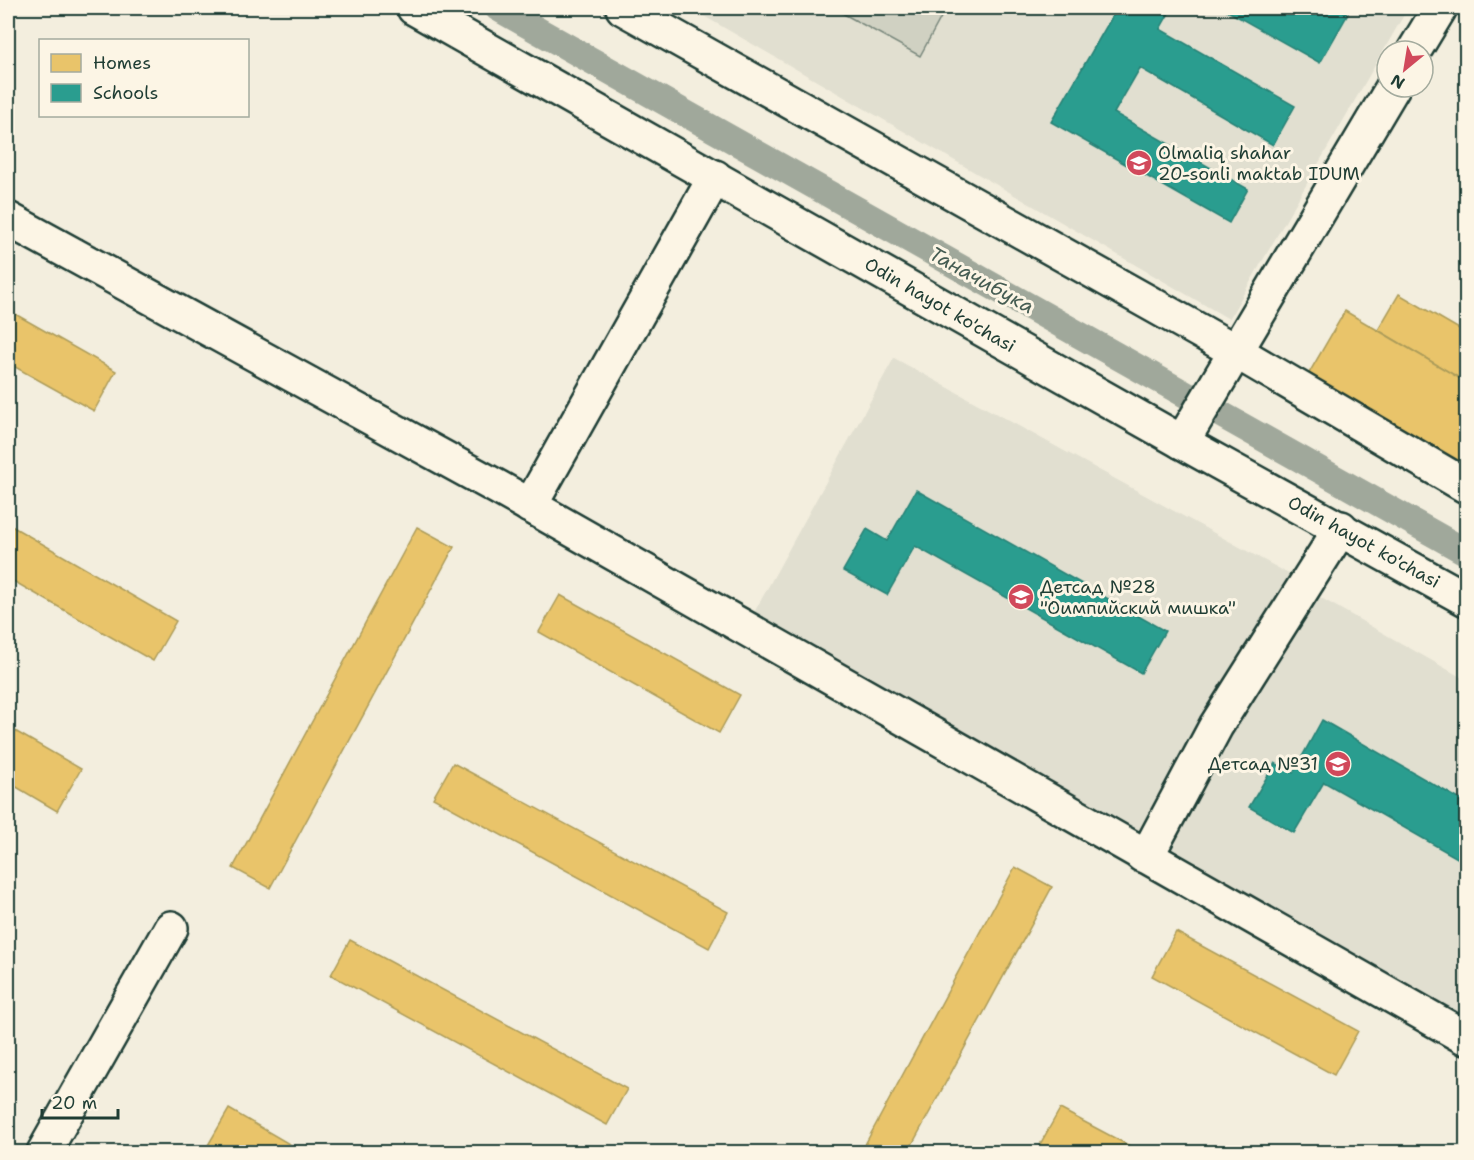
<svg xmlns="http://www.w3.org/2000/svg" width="1474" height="1160" viewBox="0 0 1474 1160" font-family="'Shantell Sans',sans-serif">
<rect width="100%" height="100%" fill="#f3eede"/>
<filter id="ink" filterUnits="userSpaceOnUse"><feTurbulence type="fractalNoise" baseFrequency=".0167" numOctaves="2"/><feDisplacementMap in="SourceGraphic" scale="12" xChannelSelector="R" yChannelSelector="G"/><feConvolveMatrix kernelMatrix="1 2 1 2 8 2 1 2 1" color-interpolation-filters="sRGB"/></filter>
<g filter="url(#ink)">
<g fill="#e1dfd0">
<polygon points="690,8 1408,8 1229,319"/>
<polygon points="894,358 1291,575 1147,837 750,620"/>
<polygon points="1307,590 1466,680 1466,1020 1161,848"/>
</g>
<polygon fill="#d0d1c2" stroke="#78877b" stroke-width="1.5" points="833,8 946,8 920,56"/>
<g fill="#e9c46a" stroke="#ac9c5a" stroke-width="1.5">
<polygon points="1399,294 1466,333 1466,382 1378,330"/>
<polygon points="8,310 116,371 94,411 8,363"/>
<polygon points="1345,311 1466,382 1466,474 1305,380"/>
<polygon points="8,524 176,621 153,661 8,578"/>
<polygon points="417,527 454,547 270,888 233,868"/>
<polygon points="560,595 740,695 719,733 539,632"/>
<polygon points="8,727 81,769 57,811 8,782"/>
<polygon points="453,763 728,912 709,948 433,798"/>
<polygon points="1015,867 1052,887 908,1152 861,1152"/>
<polygon points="1176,932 1358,1031 1334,1075 1152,976"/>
<polygon points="350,940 627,1089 607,1125 331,975"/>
<polygon points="229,1109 303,1152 204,1152"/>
<polygon points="1060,1109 1141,1152 1046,1152 1038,1148"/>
</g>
<g fill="#2a9d8f" stroke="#278074" stroke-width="1.5">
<polygon points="1117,8 1172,8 1160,29 1295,106 1273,145 1140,68 1114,113 1248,189 1229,223 1051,122"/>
<polygon points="1222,8 1337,8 1348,14 1320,63"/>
<polygon points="916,490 1165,631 1141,673 915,546 887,595 843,571 867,529 887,541"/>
<polygon points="1322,720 1466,803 1466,863 1324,782 1294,833 1249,807 1275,763 1293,773"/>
</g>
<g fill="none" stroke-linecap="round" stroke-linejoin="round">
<polyline stroke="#a0a89b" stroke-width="27" points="498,8 1466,552"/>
<g stroke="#1f3d34" stroke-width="38">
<g id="minor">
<polyline points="414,8 1182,442 1466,599"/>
<polyline points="623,8 1237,352 1466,486"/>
<polyline points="1414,51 1440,8"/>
<polyline points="8,219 499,488 1466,1038"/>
<polyline points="1182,442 1393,87"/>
<polyline points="530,506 715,177"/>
<polyline points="1142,855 1152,846 1216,726 1341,528"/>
<polyline points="44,1152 171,928"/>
</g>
</g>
<use href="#minor" stroke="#fcf5e5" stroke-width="33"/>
</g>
</g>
<defs>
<g id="school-disc" transform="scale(1.35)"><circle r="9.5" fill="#d1495b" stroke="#fcf5e5"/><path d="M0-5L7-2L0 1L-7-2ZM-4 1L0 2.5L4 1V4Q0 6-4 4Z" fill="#fff"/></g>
</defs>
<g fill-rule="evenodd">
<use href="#school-disc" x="1139" y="163"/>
<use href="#school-disc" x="1021" y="597"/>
<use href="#school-disc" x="1338" y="764"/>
</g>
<g text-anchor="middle" stroke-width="6" stroke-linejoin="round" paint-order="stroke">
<g font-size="18" fill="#1f3d34" stroke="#fcf5e5" text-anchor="start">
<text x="1158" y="159">Olmaliq shahar<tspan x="1158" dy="21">20-sonli maktab IDUM</tspan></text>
<text x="1040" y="593">Детсад №28<tspan x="1040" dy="21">"Оимпийский мишка"</tspan></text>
<text x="1318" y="770" text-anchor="end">Детсад №31</text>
</g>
<g font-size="18" fill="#1f3d34" stroke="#fcf5e5">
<text transform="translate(940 305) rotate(30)" y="6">Odin hayot ko'chasi</text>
<text transform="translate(1364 542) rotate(29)" y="6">Odin hayot ko'chasi</text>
</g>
<g font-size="20" font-style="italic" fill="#465d53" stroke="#fcf5e5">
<text transform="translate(982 280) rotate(29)" y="7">Таначибука</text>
</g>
</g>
<rect width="1474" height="1160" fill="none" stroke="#fcf5e5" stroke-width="30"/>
<rect x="15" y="15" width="1444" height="1130" fill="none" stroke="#1f3d34" stroke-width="2" filter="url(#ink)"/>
<rect x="39" y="39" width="210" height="78" fill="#fcf5e5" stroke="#a4ab9e" stroke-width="1.5"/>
<rect x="51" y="54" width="30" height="18" fill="#e9c46a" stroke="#a4ab9e" stroke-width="1.5"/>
<text x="93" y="69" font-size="18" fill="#1f3d34">Homes</text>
<rect x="51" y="84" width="30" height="18" fill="#2a9d8f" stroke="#a4ab9e" stroke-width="1.5"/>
<text x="93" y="99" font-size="18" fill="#1f3d34">Schools</text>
<g transform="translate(1405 69) rotate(210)"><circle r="28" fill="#fcf5e5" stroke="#a4ab9e" stroke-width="1.5"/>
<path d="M0-4.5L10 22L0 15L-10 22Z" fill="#d1495b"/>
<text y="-9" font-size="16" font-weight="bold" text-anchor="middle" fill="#1f3d34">N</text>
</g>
<path d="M42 1109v9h76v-9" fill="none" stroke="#1f3d34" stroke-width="3"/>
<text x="51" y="1109" font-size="18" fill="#1f3d34" stroke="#fcf5e5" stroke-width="4.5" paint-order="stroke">20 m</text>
</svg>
